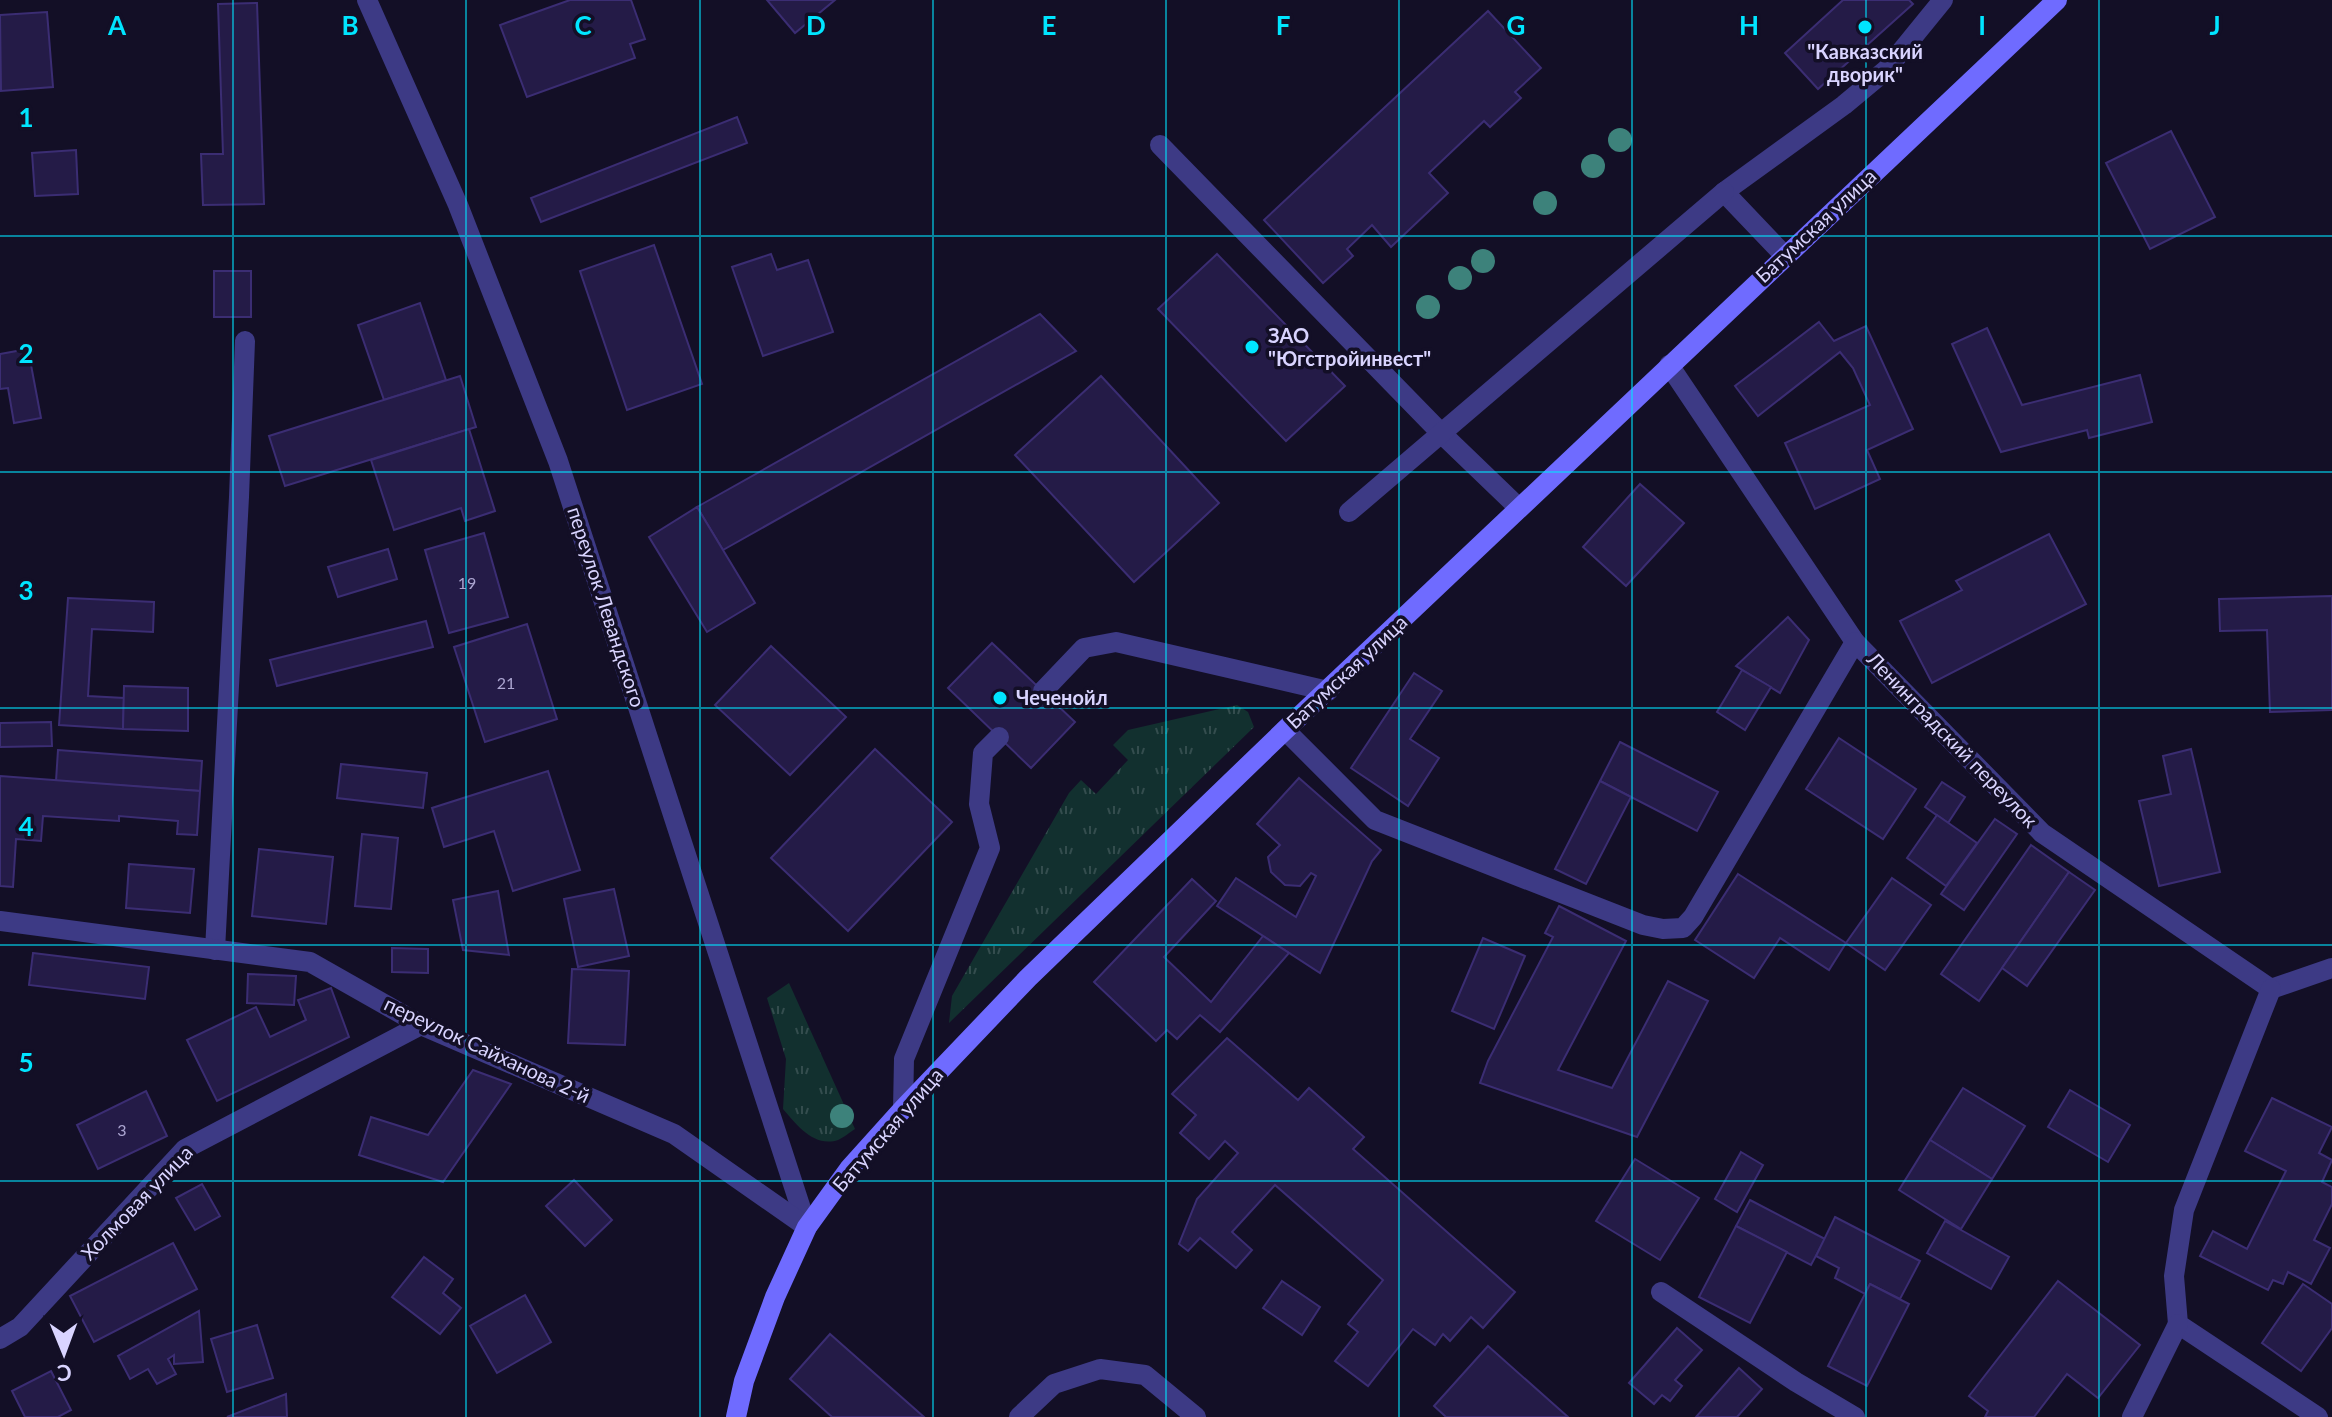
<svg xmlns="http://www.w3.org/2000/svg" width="2332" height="1417" viewBox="0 0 2332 1417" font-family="Lato,sans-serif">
<defs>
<pattern id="grass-tufts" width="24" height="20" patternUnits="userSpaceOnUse" patternTransform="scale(2)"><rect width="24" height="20" fill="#12302f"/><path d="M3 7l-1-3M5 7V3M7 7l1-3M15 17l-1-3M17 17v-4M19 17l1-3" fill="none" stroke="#344d4e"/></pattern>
</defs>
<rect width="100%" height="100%" fill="#130f26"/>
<g fill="url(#grass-tufts)">
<polygon points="1237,705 1248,712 1254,727 949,1023 952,996 1069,793 1081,780 1096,794 1128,760 1113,745 1128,730"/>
<path d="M789,983L855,1129C850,1132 843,1138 838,1140C814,1148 796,1124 783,1109L786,1059L767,998Z"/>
</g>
<g fill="#241b47" stroke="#3b2d73" stroke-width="2">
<polygon points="570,0 631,0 645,39 630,44 635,58 527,97 500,25"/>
<polygon points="767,0 835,0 795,33"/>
<polygon points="1843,0 1909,0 1913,4 1818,89 1785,53"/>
<polygon points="257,3 264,204 203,205 201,154 223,154 218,4"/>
<polygon points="1488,11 1541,68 1515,92 1521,98 1490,127 1484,121 1429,173 1448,193 1391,247 1372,225 1347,249 1353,256 1323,283 1264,220"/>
<polygon points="47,12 53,87 1,91 0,15"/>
<polygon points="737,117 747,143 541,222 531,198"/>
<polygon points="2171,131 2215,217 2150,249 2106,163"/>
<polygon points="76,150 78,194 35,196 32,153"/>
<polygon points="654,245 702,384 627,410 580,271"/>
<polygon points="771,254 777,270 808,260 833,332 763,356 732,267"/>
<polygon points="1217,254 1345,386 1286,441 1158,309"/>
<rect x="214" y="271" width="37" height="46"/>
<polygon points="420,303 446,380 384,400 358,325"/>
<polygon points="1040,314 1076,351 723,550 697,507"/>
<polygon points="1819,322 1834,341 1866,326 1913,429 1867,450 1880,479 1815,509 1785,443 1870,405 1853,368 1840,352 1758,416 1735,386"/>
<polygon points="1987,328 2022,405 2140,375 2152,422 2089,438 2087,430 2001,452 1952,344"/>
<polygon points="28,349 41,418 14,423 8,388 0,389 0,354"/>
<polygon points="460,376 476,427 285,486 269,436"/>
<polygon points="1101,376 1219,503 1134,582 1015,455"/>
<polygon points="469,429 495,511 465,521 461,508 394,530 371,460"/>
<polygon points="1640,484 1684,523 1626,586 1583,547"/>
<polygon points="697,507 755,603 707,632 649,537"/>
<polygon points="484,533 508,617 449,633 425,550"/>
<polygon points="2049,534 2086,604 1932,683 1900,621 1962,590 1956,581"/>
<polygon points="388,549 397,579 338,597 328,567"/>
<polygon points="2332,596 2332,710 2270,712 2267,630 2220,631 2219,599"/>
<polygon points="68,598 154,602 153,632 92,629 88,696 124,698 123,729 59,725"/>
<polygon points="1788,617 1809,640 1780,693 1736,666"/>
<polygon points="426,621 433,647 277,686 270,660"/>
<polygon points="527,624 557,719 485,742 454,647"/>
<polygon points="992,643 1075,722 1031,768 948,688"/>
<polygon points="771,646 846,717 790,775 715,705"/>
<polygon points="1742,670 1771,687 1745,730 1717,712"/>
<polygon points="1414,673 1442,691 1410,739 1439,758 1408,806 1351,768"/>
<polygon points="124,686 188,688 188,731 123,729"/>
<polygon points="51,722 52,746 0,747 0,723"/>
<polygon points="1839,738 1916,789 1883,839 1806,789"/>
<polygon points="1620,742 1718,792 1697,831 1600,781"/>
<polygon points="875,749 952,822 848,931 771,858"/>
<polygon points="2191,749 2220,872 2159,886 2139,801 2171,794 2163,756"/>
<polygon points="58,750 202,761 200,791 56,781"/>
<polygon points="341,764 427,773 423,808 337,798"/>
<polygon points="548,771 580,870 513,891 494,831 444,847 432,808"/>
<polygon points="0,776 200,791 197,835 177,834 178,821 119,816 119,821 43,816 41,841 16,839 13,887 0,886"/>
<polygon points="1299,778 1381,850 1372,861 1320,973 1217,906 1236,878 1296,917 1316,876 1311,873 1300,886 1285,885 1271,872 1268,857 1280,845 1257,824"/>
<polygon points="1600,781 1631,797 1586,884 1555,869"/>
<polygon points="1942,782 1965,797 1948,823 1925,807"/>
<polygon points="1937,815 1977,843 1946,886 1907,858"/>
<polygon points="1995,819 2017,834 1964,910 1941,894"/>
<polygon points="362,834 398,838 391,909 355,906"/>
<polygon points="2031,845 2069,872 1979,1001 1941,974"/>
<polygon points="259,849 333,857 326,924 252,916"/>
<polygon points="129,864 194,869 190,913 126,908"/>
<polygon points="2069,872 2095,890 2027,986 2002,968"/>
<polygon points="1738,874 1846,943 1829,970 1780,938 1754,978 1695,940"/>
<polygon points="1892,878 1931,905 1885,970 1846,943"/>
<polygon points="1192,879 1216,901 1164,957 1211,1002 1263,936 1289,953 1220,1032 1200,1015 1177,1039 1167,1030 1156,1041 1094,982"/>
<polygon points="614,889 629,956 578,967 564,899"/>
<polygon points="498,891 509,955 463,950 453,900"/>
<polygon points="1559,906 1626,941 1558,1070 1612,1088 1668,981 1708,1001 1637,1137 1480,1083 1488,1061 1553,937 1545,933"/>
<polygon points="1483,938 1525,956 1494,1029 1452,1011"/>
<polygon points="392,948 428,949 428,973 392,972"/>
<polygon points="33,953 149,967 145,999 29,985"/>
<polygon points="572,969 629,971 625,1045 568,1043"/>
<polygon points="248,974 296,976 294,1005 247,1003"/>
<polygon points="331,988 349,1037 217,1101 187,1040 256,1007 270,1037 306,1020 298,1000"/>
<polygon points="1227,1038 1298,1100 1309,1088 1364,1137 1353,1149 1515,1292 1483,1328 1471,1317 1450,1341 1443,1334 1435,1345 1413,1329 1368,1386 1335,1361 1358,1332 1348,1324 1383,1280 1275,1185 1232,1232 1252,1250 1236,1268 1200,1238 1188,1251 1179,1244 1197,1199 1238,1153 1225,1141 1209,1159 1180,1133 1196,1115 1172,1094"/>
<polygon points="473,1070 511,1084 443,1182 359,1155 371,1117 428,1135"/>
<polygon points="1963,1088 2025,1126 1992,1179 1930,1140"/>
<polygon points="2070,1090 2130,1125 2108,1162 2048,1127"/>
<polygon points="146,1091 167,1136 98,1169 77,1125"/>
<polygon points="2272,1098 2332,1127 2319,1153 2332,1160 2322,1182 2332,1187 2332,1204 2314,1240 2330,1248 2311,1284 2288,1272 2283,1284 2273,1280 2268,1290 2200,1256 2213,1231 2247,1249 2286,1171 2245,1151"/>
<polygon points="1930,1140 1992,1179 1961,1229 1899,1190"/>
<polygon points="1741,1152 1763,1165 1737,1212 1715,1199"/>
<polygon points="1635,1159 1699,1198 1660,1260 1596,1221"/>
<polygon points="574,1180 612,1220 585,1246 546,1206"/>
<polygon points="202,1184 220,1216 195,1230 176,1198"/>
<polygon points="1750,1200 1825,1239 1811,1265 1736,1226"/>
<polygon points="1835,1217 1920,1261 1900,1299 1870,1284 1865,1294 1835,1278 1839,1268 1816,1256"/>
<polygon points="1945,1221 2009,1257 1991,1289 1927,1253"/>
<polygon points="1736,1226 1787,1252 1750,1323 1699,1297"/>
<polygon points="173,1243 197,1289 94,1342 70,1296"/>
<polygon points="424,1257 453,1279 443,1293 461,1308 440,1334 392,1297"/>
<polygon points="1282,1281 1320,1307 1302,1335 1263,1308"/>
<polygon points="2058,1281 2140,1345 2098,1398 2067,1374 2034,1417 1985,1417 1988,1411 1969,1396"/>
<polygon points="1870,1284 1909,1304 1867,1386 1828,1366"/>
<polygon points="2303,1284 2332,1304 2332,1328 2301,1371 2262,1343"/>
<polygon points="525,1295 551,1342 497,1373 470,1326"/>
<polygon points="199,1311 203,1362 174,1364 174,1355 168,1359 176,1374 157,1384 148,1369 130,1379 118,1356"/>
<polygon points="257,1325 273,1378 227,1392 211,1339"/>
<polygon points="1677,1328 1702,1350 1675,1380 1682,1386 1670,1401 1662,1395 1654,1404 1629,1383"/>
<polygon points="830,1334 924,1417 832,1417 790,1379"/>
<polygon points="1488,1346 1568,1417 1446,1417 1434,1406"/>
<polygon points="1739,1368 1762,1389 1737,1417 1696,1417"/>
<polygon points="51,1371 71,1410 58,1417 25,1417 12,1391"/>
<polygon points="286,1394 287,1417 227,1417"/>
</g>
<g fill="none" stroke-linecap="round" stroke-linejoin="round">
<g stroke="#3d3a85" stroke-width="20">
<polyline points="1160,145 1441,433 1519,508"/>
<polyline points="1785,256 1724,192 1844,105 1886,70 1943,0"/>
<polyline points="1349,512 1724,192"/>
<polyline points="1043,691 1084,648 1116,642 1328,691"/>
<polyline points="215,950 239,497 245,341"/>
<polyline points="903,1109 904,1059 990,848 979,804 983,753 999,737"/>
<polyline points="1019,1417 1054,1384 1100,1369 1145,1375 1196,1417"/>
</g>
<g stroke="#3d3a85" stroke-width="20">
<polyline points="367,0 458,205 558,461 807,1227"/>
<polyline points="1669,365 1855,642 2042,833 2271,989 2332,968"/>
<polyline points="1285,730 1375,820 1643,925 1663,929 1683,928 1693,917 1855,642"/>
<polyline points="0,921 310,962 421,1025 674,1134 807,1227"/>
<polyline points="2271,989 2184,1210 2174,1276 2178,1324 2318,1417"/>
<polyline points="1661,1292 1796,1382 1855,1417"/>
<polyline points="0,1339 20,1327 185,1149 421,1025"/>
<polyline points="2132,1417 2178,1324"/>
</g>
<polyline stroke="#6f6bff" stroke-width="20" points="736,1417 744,1381 775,1297 807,1227 849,1169 903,1109 1028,978 1285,730 2057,0"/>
</g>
<g fill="#3d827b">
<circle cx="1620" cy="140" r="12"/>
<circle cx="1593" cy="166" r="12"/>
<circle cx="1545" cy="203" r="12"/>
<circle cx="1483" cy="261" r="12"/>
<circle cx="1460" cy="278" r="12"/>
<circle cx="1428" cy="307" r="12"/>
<circle cx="842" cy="1116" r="12"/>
</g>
<path fill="none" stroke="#00e5ff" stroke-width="2" stroke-opacity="0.55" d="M233,0V1417M466,0V1417M700,0V1417M933,0V1417M1166,0V1417M1399,0V1417M1632,0V1417M1866,0V1417M2099,0V1417M0,236H2332M0,472H2332M0,708H2332M0,945H2332M0,1181H2332"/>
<g fill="#00e5ff" stroke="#130f26" stroke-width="3">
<circle cx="1865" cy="27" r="8"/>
<circle cx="1252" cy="347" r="8"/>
<circle cx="1000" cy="698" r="8"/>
</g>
<g text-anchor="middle" stroke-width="7" stroke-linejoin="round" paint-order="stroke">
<g font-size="16" fill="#aca6d1">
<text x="467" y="589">19</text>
<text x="506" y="689">21</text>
<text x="122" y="1136">3</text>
</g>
<g font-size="20" font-weight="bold" fill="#d9d4ff" stroke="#130f26" text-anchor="start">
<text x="1865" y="59" text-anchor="middle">"Кавказский<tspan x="1865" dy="23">дворик"</tspan></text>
<text x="1268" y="343">ЗАО<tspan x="1268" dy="23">"Югстройинвест"</tspan></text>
<text x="1016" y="705">Чеченойл</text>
</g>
<g font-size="20" fill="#d9d4ff" stroke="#130f26">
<text transform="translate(1816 226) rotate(-43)" y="7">Батумская улица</text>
<text transform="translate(606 607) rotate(72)" y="7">переулок Левандского</text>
<text transform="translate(1347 672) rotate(-43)" y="7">Батумская улица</text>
<text transform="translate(1952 740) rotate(46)" y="7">Ленинградский переулок</text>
<text transform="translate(487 1050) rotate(25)" y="7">переулок Сайханова 2-й</text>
<text transform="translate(888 1130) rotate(-49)" y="7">Батумская улица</text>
<text transform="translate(137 1203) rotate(-46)" y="7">Холмовая улица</text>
</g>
</g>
<g font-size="26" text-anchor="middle" font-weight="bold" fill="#00e5ff" stroke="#130f26" stroke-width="7" stroke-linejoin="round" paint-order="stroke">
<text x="117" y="35">A</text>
<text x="350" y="35">B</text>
<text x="583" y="35">C</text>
<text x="816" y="35">D</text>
<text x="1049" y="35">E</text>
<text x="1283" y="35">F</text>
<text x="1516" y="35">G</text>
<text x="1749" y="35">H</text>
<text x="1982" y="35">I</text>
<text x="2215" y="35">J</text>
<text x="26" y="127">1</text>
<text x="26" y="363">2</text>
<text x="26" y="600">3</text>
<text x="26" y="836">4</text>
<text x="26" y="1072">5</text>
</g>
<g transform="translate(64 1353) rotate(179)" stroke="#130f26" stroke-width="6" paint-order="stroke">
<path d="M0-6L14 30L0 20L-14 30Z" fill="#d9d4ff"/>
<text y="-12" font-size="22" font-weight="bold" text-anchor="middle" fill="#d9d4ff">С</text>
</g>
</svg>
